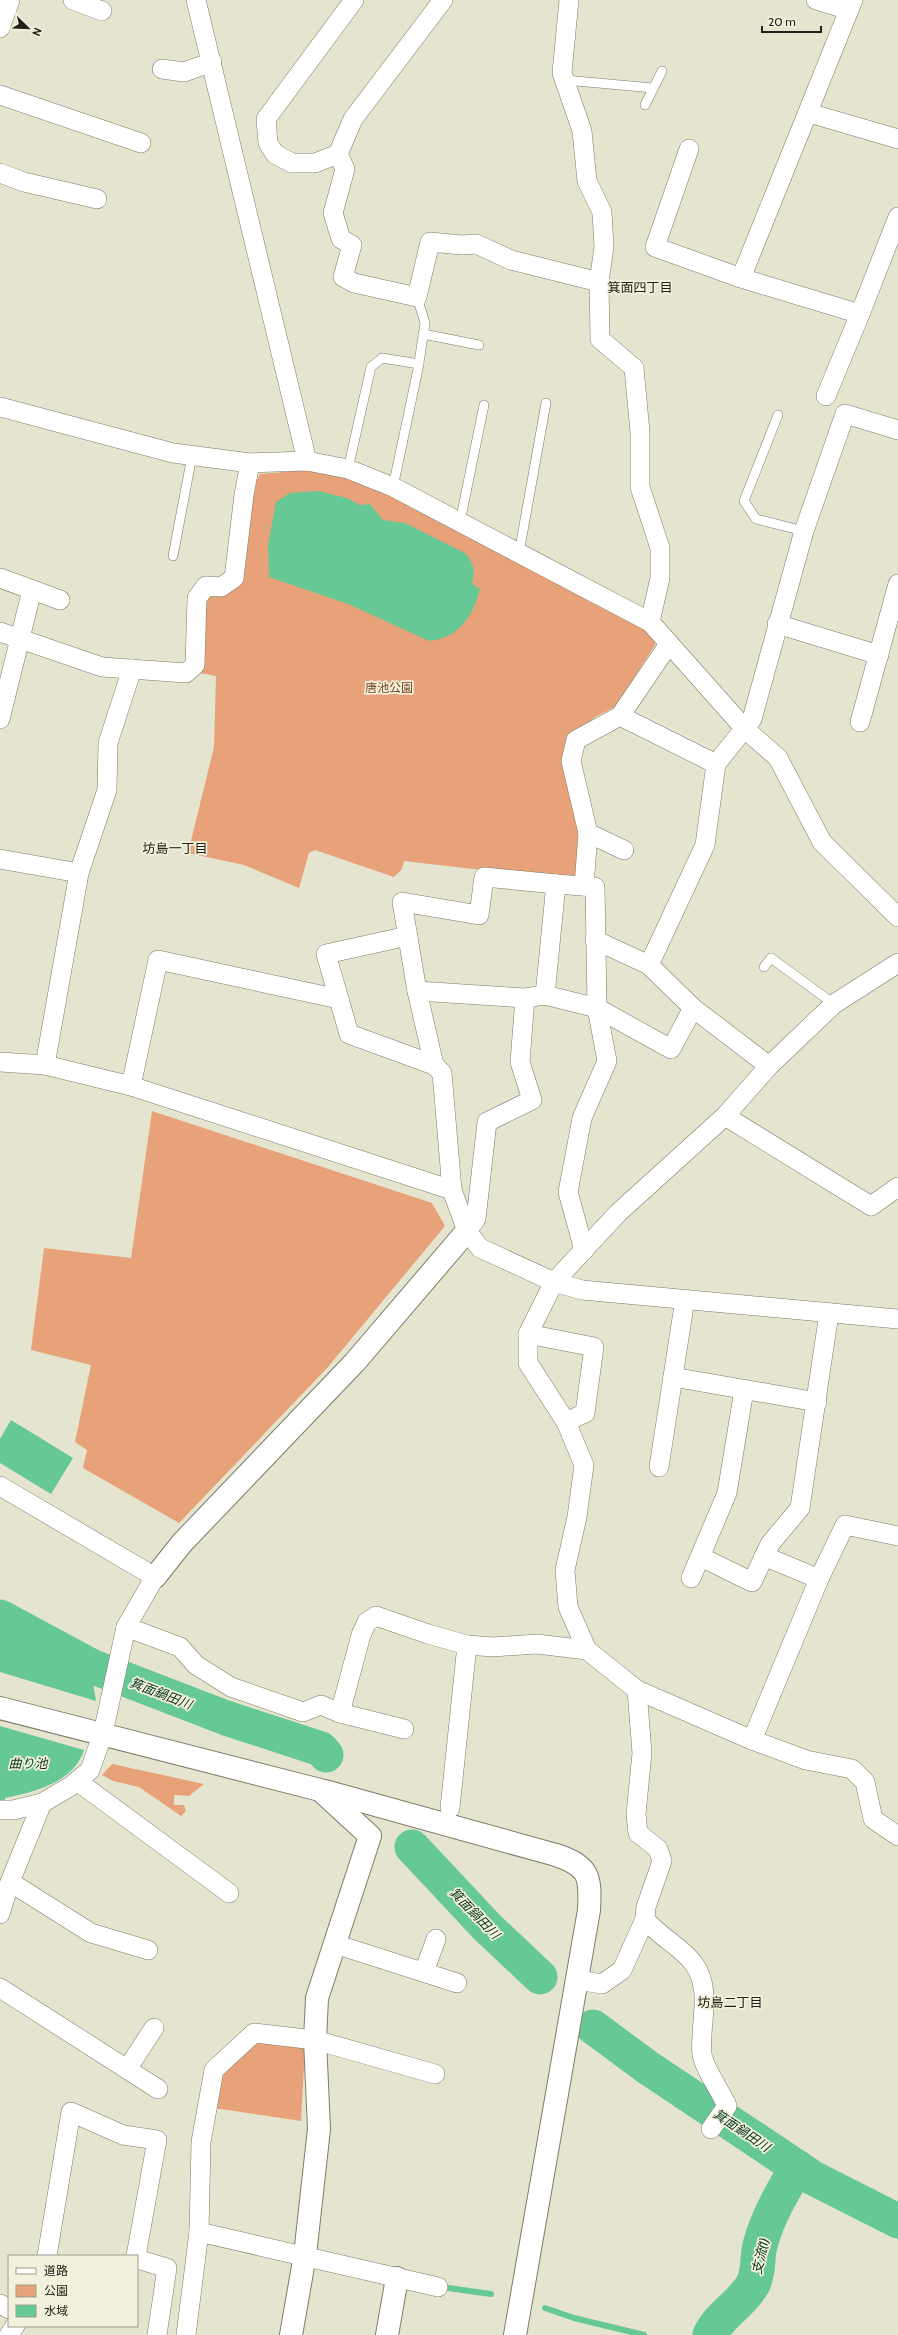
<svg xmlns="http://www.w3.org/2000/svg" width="898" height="2335" viewBox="0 0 898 2335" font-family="Cabin,'Noto Sans JP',sans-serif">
<rect width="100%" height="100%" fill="#e5e4cf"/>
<g fill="#e8a27a">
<polygon points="306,470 344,476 373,485 603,603 655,636 655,645 615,707 595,717 580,730 568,745 584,829 581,872 568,880 404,861 402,869 394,877 315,850 309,853 299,888 244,865 188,853 214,747 216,676 200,673 200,600 228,592 249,494 260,474"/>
<polygon points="152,1111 432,1203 445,1226 328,1367 179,1523 83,1468 87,1450 75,1442 91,1365 31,1350 44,1248 131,1258"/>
<polygon points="112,1764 204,1784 189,1796 174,1795 174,1805 184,1805 186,1811 181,1816 139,1787 113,1781 102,1775"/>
<polygon points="254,2033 305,2048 301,2121 207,2107 217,2071"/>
</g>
<g fill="#66c995">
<path d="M318,491L347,498L360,505L370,504L383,520L405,523L465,553C474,563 475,570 472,584L480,589C473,616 459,638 429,641L348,604L269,577L268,545L276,502L290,493Z"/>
<polygon points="11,1420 73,1458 51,1494 0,1463 0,1439"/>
<polygon points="0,1633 93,1683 96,1701 0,1672"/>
<path d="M0,1726L84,1750C74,1782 35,1792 5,1798V1802H0Z"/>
</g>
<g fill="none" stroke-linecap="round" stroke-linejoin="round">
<g stroke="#66c995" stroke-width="6">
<polyline points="441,2287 491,2294"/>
<polyline points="545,2308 574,2318 644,2335"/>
</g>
<g stroke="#66c995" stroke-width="35">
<polyline points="0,1617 91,1666 226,1718 321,1749 326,1755"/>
<polyline points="412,1847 487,1927 540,1977"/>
<polyline points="593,2027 647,2067 813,2178 898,2221"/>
<path d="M710,2335C719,2315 742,2304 753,2284C760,2270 756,2256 761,2242C768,2216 783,2191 797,2167"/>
</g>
<g stroke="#7c7b68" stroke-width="10">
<g id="lane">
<polyline points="565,80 653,88"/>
<polyline points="645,105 662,71"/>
<polyline points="423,334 479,345"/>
<polyline points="778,415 744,501 756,519 804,531"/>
<polyline points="348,469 371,367 382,358 419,364"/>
<polyline points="393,487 418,369 425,323 417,297"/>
<polyline points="460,522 484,405"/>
<polyline points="519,553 546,403"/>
<polyline points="173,556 192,456"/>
<polyline points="764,967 771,958 834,1004"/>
</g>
</g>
<g stroke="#7c7b68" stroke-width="20">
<g id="street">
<polyline points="73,0 102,11"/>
<polyline points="196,0 307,461"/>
<polyline points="354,0 266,119 268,143 275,154 292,163 315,163 338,154 353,119 443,0"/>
<polyline points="569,0 562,73 582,131 587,181 602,212 604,247 599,282 600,339 634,368 640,432 640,487 660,548 660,578 650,622"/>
<polyline points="816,0 849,10"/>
<polyline points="0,28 10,0"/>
<polyline points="162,69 184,72 212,62"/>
<polyline points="0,95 141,143"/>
<polyline points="809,113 898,139"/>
<polyline points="689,149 655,247 741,278 860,314"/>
<polyline points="338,154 345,169 333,213 341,239 352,245 343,277 354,283 417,297 430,242 462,245 476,244 511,260 599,282"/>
<polyline points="0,173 24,182 97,199"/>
<polyline points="741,278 853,0"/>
<polyline points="826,396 860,314 898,217"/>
<polyline points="0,407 173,453 250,463 307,461 348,469 393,487 650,622 745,729 778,758 822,842 898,917"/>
<polyline points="0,578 60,600"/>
<polyline points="777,624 879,655"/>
<polyline points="0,632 102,667 186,673 195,665 197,598 206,586 221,587 234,578 244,495 250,463"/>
<polyline points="620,716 716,764"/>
<polyline points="0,719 32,590"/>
<polyline points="860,722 898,584"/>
<polyline points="588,833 624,850"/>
<polyline points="0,859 79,873"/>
<polyline points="584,886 588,833 571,761 576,740 620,716 669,644"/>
<polyline points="595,940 649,965 693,1008 769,1066"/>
<polyline points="898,963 834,1004 769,1066 725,1116 618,1213 554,1282 528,1334 528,1363 566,1422 584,1465 577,1517 565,1570 568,1607 587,1650 637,1690 752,1740 806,1760 852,1769 865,1782 873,1819 898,1836"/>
<polyline points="649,965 705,845 716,764 752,719 804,531 845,414 898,430"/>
<polyline points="417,991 525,998 545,995 597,1008 671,1049 693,1008"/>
<polyline points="545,995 556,884 595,887 597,1008 607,1061 582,1118 568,1192 584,1250"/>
<polyline points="339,999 349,1034 434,1065 442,1073 452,1190"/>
<polyline points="0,1062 45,1065 131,1086 452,1190 467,1231 480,1248 554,1282 582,1290 898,1319"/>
<polyline points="45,1065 79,873 107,790 108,743 132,669"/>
<polyline points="434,1065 417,991 402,902 479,915 484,877 556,884"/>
<polyline points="131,1086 158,960 339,999 326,954 408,936"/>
<polyline points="725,1116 871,1206 898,1187"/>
<polyline points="467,1231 476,1219 487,1122 532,1100 520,1062 525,998"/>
<polyline points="528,1334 594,1347 585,1413 566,1422"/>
<polyline points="673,1377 817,1402"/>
<polyline points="659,1467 685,1299"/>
<polyline points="0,1486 155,1577 126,1627 103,1733 90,1770 71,1786 42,1803 10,1882 0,1914"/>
<polyline points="764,1556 819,1579"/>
<polyline points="701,1557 752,1582 770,1544 800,1508 829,1313"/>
<polyline points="691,1578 727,1493 744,1390"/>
<polyline points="126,1627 180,1647 196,1665 231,1687 303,1712 321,1705 340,1713 361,1635 367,1622 376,1616 428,1634 467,1645 493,1647 537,1644 587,1650"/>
<path d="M637,1690L642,1753L636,1814L638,1833L658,1849L662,1861L646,1907L645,1919C659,1937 681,1946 694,1964C713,1991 699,2024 702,2054C704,2069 721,2091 727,2106L711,2129"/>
<polyline points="340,1713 404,1729"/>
<polyline points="752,1740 819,1579 845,1525 898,1536"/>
<polyline points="77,1781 229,1893"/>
<polyline points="450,1808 467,1645"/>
<polyline points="0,1810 13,1810 42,1803"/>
<polyline points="10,1882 91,1933 148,1950"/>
<polyline points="335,1944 457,1983"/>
<polyline points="424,1972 436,1939"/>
<polyline points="577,1980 602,1984 622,1970 645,1919"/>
<polyline points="0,1988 158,2089"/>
<polyline points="127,2069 154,2028"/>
<polyline points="199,2232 438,2287"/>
<polyline points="47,2256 71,2112 123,2135 157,2140 136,2256"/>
<polyline points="137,2259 167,2268 157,2335"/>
<polyline points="0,2304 9,2309"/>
<polyline points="9,2335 15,2326"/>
<polyline points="186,2335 199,2232 201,2142 214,2070 254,2033 315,2040 435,2074"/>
</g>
</g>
<g stroke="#7c7b68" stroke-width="24">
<g id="secondary">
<polyline points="155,1577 182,1543 355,1362 467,1231"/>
<polyline points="0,1708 320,1790 370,1836 317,1998 315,2040 319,2129 305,2255 291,2335"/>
<path d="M325,1791L556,1855C589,1866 591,1876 589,1910L515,2335"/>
<polyline points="387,2335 397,2278"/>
</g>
</g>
<use href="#lane" stroke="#fff" stroke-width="9"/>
<use href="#street" stroke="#fff" stroke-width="19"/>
<use href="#secondary" stroke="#fff" stroke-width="22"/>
</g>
<g text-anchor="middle" stroke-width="3.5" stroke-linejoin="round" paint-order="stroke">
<g font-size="12" fill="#753f1b" stroke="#f2f1dc">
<text x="389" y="692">唐池公園</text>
</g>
<g font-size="13" fill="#212019" stroke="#f2f1dc">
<text x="640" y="292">箕面四丁目</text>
<text x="175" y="853">坊島一丁目</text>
<text x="730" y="2007">坊島二丁目</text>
</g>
<g font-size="13" font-style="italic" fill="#0a3622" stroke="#f2f1dc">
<text transform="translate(161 1693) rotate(21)" y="5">箕面鍋田川</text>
<text x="28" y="1768">曲り池</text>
<text transform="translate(475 1913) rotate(46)" y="5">箕面鍋田川</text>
<text transform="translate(742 2130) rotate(34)" y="5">箕面鍋田川</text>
<text transform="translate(760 2256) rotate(-77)" y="5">支流(1)</text>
</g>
</g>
<rect x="8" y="2255" width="130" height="72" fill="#f2f1dc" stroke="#9e9d8e"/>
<rect x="16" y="2268" width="20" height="6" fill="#ffffff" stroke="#9e9d8e"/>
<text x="44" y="2275" font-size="12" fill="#212019">道路</text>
<rect x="16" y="2285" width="20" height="12" fill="#e8a27a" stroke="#9e9d8e"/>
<text x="44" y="2295" font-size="12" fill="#212019">公園</text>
<rect x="16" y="2305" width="20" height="12" fill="#66c995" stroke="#9e9d8e"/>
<text x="44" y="2315" font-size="12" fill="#212019">水域</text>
<g transform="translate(28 28) rotate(113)" stroke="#f2f1dc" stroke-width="3" paint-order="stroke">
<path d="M0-3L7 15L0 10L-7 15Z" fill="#212019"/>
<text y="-6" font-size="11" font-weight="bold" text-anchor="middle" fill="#212019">N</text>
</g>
<path d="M762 26v6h59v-6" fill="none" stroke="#212019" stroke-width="2"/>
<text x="768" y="26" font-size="12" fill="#212019" stroke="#f2f1dc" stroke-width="3" paint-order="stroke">20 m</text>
</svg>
